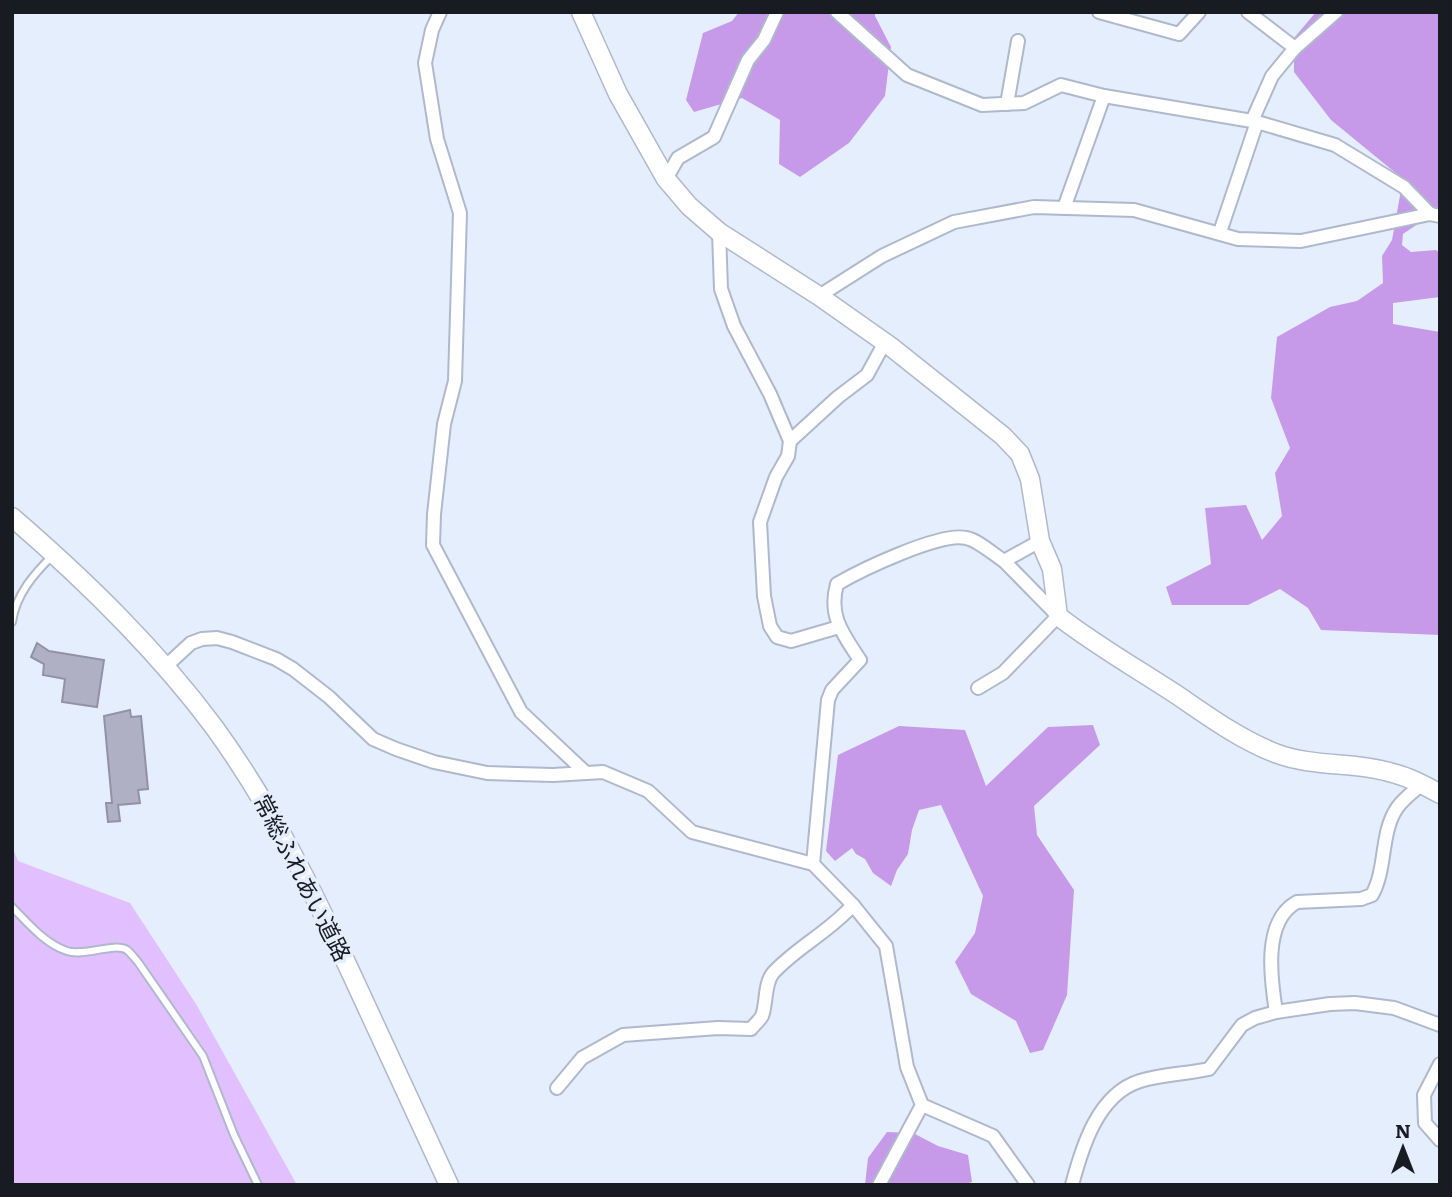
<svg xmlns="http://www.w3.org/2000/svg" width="1452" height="1197" viewBox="0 0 1452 1197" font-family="Literata,'Noto Sans JP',serif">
<rect width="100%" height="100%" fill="#e5eefd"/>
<polygon fill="#e2bfff" points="12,846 18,861 130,903 196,1004 297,1185 12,1185"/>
<g fill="#c69ae9">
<polygon points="739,12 875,12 875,16 891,47 885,96 849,143 800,177 779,164 780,120 742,98 694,112 686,100 703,33 732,21"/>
<polygon points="1316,12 1440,12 1440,209 1403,234 1402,245 1411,252 1436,250 1440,253 1440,297 1393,303 1393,324 1440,332 1440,635 1321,630 1308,608 1280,589 1248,605 1172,605 1166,587 1211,564 1205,508 1246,505 1262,540 1282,516 1275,473 1290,448 1271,398 1277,337 1330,307 1357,301 1383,283 1382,256 1392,240 1403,179 1331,120 1294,72 1294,38"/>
<polygon points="1093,725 1100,745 1034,806 1037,835 1074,890 1067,995 1043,1050 1030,1053 1016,1021 971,994 955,962 975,933 983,896 941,805 919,810 912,830 908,854 897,870 891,886 873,873 865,859 856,854 852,848 835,861 826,851 838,755 899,726 965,730 986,786 1048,727"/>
<polygon points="887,1132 913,1133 938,1146 968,1155 972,1182 960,1185 865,1185 868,1158"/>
</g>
<g fill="#b0b0c4" stroke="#9292a5" stroke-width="2">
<polygon points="37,643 49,651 104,660 97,707 62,702 65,679 43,675 44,664 31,657"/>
<polygon points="130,710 131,717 141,716 148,789 138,790 140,803 118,805 120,821 108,822 106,803 112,803 104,716"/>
</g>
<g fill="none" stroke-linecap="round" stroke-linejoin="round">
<g stroke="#afb9cc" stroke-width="10">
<g id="lane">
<path d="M12,622C16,594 34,574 53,555"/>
<path d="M12,907C28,923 45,944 67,951C84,957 114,942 127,950C131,953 135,959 138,962L203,1056L234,1135L258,1185"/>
</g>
</g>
<g stroke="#afb9cc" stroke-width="16">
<g id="street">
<polyline points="440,12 432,30 425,63 437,139 460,213 455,381 444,424 434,514 433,545 521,712 586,773"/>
<polyline points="837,12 907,75 982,105 1024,103 1061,85 1104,96 1252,121"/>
<polyline points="1099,12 1179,34 1199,12"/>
<polyline points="1248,12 1295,48"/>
<polyline points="1007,104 1018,41"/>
<polyline points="1257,122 1335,145 1404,187 1430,214"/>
<polyline points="666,179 678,158 714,137 748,60 764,40 777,12"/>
<polyline points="1064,208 1104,96"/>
<polyline points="719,232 721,289 734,326 770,394 790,441 788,456 776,477 760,522 764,596 770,626 777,637 791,641 839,627"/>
<polyline points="1220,232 1257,122 1252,121 1272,76 1295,48 1336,12"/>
<polyline points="819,296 882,256 954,222 1034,207 1134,210 1238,239 1301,241 1430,214 1440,216"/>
<polyline points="790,441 838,397 867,375 885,342"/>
<polyline points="165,667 191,643 202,639 217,638 232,642 276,659 293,669 329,697 373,739 396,749 434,762 487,773 553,775 603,772 648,791 692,832 813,864 853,905 886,946 907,1067 922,1105 993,1136 1028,1185"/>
<polyline points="978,688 1003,673 1058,616 1004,561"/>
<path d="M813,864L828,700L832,690L860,660C843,634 828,616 837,584C861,570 940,532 966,538C978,540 993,554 1004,561L1040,541"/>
<path d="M1276,1012C1271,980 1262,921 1297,902L1361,899L1372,895C1387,868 1380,833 1397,808C1403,799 1414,791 1422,784"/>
<polyline points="1440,1064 1424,1095 1425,1123 1440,1140"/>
<path d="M557,1088L582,1058L623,1035L718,1028L751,1029C754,1025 760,1020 762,1016C767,1003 764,984 773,973C797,947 829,932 853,905"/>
<polyline points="879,1185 922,1105"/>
<path d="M1072,1185C1082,1147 1098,1094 1140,1081C1162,1074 1186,1074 1209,1069L1242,1025L1255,1018L1276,1012L1330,1004L1355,1003L1394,1008L1440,1025"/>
</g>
</g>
<g stroke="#afb9cc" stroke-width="21">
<g id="secondary">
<path d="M581,12L618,94L666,179L689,206L719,232L819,296L890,346L1003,436L1020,454L1030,479L1040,541L1052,569L1058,616C1098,647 1141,671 1183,699C1212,719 1242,740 1275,753C1314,768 1357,761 1396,774C1411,778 1426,786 1440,794"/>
<path d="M12,517C86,581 156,649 214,727C270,804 311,887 351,973C384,1043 416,1114 449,1185"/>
</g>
</g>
<use href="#lane" stroke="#fff" stroke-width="6"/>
<use href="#street" stroke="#fff" stroke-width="12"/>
<use href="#secondary" stroke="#fff" stroke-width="18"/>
</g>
<g text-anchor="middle" stroke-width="7" stroke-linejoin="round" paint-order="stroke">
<g font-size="23" fill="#181c22" stroke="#e5eefd">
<text transform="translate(302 878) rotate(63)" y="8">常総ふれあい道路</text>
</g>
</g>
<rect width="1452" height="1197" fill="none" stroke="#181c22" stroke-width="28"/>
<g transform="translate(1403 1148)" stroke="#e5eefd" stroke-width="5" paint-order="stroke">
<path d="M0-5L12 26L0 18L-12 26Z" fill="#181c22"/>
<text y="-10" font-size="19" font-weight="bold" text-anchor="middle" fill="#181c22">N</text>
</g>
</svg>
